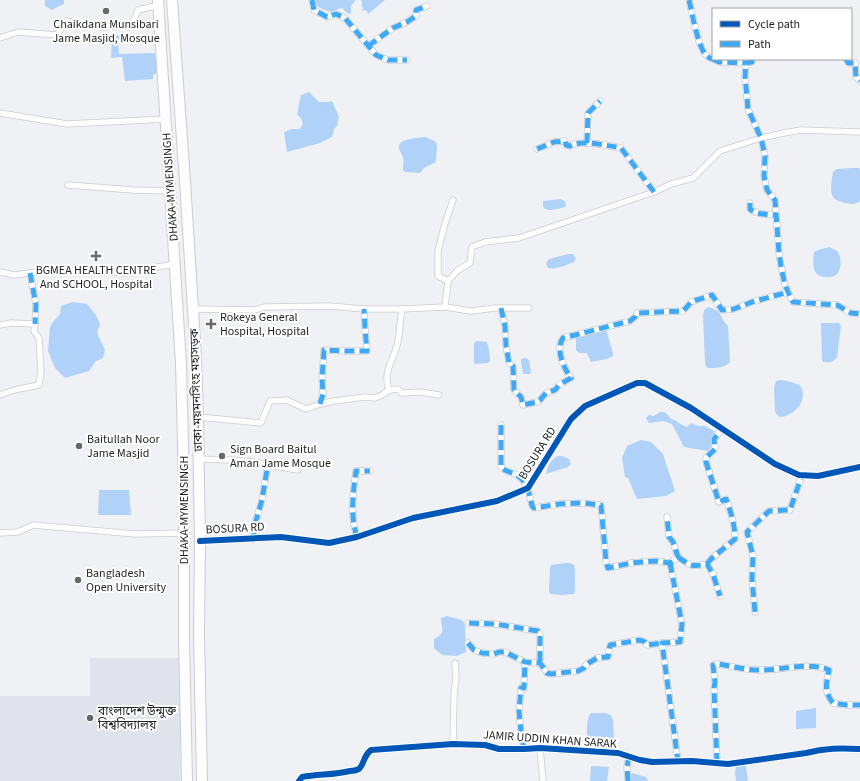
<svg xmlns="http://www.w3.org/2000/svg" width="860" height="781" viewBox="0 0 860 781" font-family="'Source Sans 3','Noto Sans Bengali',sans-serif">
<rect width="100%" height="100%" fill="#f0f1f5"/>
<polygon fill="#e0e2ec" points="90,658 180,658 180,781 0,781 0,696 90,696"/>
<g fill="#b0d2f8">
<polygon points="45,0 64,0 64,4 57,7 52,10 45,6"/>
<path d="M316,0H355V1L351,6V14L347,13L342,8L338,9L332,12C327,11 323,9 318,7L315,2Z"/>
<polygon points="361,0 385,0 368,14 366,10 362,11 363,8 362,7 362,3"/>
<path d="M120,35L124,39L118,40L119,54L154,53L155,54L157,64H158C158,69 159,73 153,75V79L125,81L122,57L111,58L112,37Z"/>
<polygon points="309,92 319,102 327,102 332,101 339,117 337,126 334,129 332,137 320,143 287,152 284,132 292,129 300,129 303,124 301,118 297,114 301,95"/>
<path d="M426,137L436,142L437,146L436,162L424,168L420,173L405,172L403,170C403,166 404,161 403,157C402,154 399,151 399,148C397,138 419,138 426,137Z"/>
<path d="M852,168H858L860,169V201C855,205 850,204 845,203C842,202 838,201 836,200C828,194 832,180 833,172L837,169Z"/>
<path d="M560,199L565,201L566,207C558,208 541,216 543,201Z"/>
<path d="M830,247C831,248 835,250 836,250C842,255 842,268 837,274C834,277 830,277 825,277C811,276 813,262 814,252L821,249Z"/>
<path d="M568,254H573L576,259L574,262C566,265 556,270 548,268L546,263L549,259Z"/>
<polygon points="72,302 87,304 96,315 100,324 97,333 105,350 103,358 96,361 89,371 65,378 55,368 48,351 50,327 53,322 60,314 61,306"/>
<path d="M708,307C724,311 718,316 728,326L730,362C725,368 716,368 708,368L706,367L705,362L703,316L704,310Z"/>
<path d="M821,323H839L841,326L837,357C834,362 828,363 823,362L822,360Z"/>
<polygon points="602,331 607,331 607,333 613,353 613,356 607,359 591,362 587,353 579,353 576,350 576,338 579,336"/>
<path d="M477,341L487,342C489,348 490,355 490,361L488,363L475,364L474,362V344L475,342Z"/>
<polygon points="525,358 526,358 529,360 531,372 530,374 524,374 523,373 521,362 521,359"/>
<path d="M780,380C785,380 795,383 799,385C805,389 803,400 800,405C795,412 779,424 775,411L774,388L776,381Z"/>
<path d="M660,412H664L668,415L671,419C677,420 680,425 687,427L691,423L698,426H705L714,431L712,446L708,451L684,447L672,424L663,421L649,423L646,418L649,415L654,416Z"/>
<polygon points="641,440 651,442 663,454 675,491 666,496 637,499 628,478 625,477 622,458 627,446"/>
<path d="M558,456H562L569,459L571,464L568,467L546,474C548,466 550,460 558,456Z"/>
<polygon points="99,490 129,490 131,515 98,515"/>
<polygon points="566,563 570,563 574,565 575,571 575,591 574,594 561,595 550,594 549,590 550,568 551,565"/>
<path d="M447,616L462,620L465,624L466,652L457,656L442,655L434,648V639C447,633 441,629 441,618Z"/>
<polygon points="816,708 816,728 796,729 796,711"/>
<path d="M591,713H605L611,715L613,720L614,739L613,741H592L587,739C587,731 586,719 591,713Z"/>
<polygon points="745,765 746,767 748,781 736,781 735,772 736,767"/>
<polygon points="591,766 609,767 607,781 590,781"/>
<polygon points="632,773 646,777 648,781 631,781 631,775"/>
</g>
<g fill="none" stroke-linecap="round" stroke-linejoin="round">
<g stroke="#cccccf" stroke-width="7">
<g id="street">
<polyline points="312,0 314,10 327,17 336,14 345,18 376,55 388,60 407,60"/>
<path d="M689,0C692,12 698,49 707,56C708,57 712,59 713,59"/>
<polyline points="0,38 18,32 57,35 66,21 103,27 132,25 138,10 159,5"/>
<polyline points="368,46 393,28 407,22 416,16 416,10 427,6"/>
<polyline points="713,59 719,62 746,63"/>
<polyline points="752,59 752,62 746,63 745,76 748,109 761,138 765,156 764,176 767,190 775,200 779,253 781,266 785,285 788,292 793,302 837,305 851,313 860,314"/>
<polyline points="846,59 848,63 855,63 856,77 860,81"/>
<polyline points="0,113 67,124 166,119"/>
<polyline points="587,143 588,113 600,101"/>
<path d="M537,149L554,142L565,141L566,145L570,146C578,139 610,146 621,148L654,192"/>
<polyline points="68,185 133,190 171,191"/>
<path d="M750,203V209C757,215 766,214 776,215"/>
<polyline points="0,272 14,275 53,270 130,273 152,268 175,264"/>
<polyline points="30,273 36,305 35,324"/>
<polyline points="448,281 438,276 438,251 444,227 453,200"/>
<polyline points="445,307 448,281 458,270 470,263 472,247 485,242 519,238 654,192 671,184 693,178 720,151 761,138 784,133 801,130 860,132"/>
<path d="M501,308L505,326L506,346L509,363L513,366L514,390L521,397L523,405L537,402L540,400L546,393L555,390L559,385L571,378C564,369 555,349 563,338L630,321L635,317L637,313L683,311L686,308L691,302L712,295L722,310L734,309L752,302L788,292"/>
<polyline points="193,309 255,310 264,307 330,306 364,309 402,309 445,307 471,311 495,308 529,308"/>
<polyline points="0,325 11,323 35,324 34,331 39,338 41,371 39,385 14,390 0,395"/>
<path d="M389,390C382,370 395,359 398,341C400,331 400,320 402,309"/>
<polyline points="320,404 323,394 322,378 324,350 345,351 367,351 365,328 364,309"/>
<polyline points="198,417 261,423 270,401 287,400 306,409 320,404 334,401 365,397 375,398 382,395 389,390 398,389 402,393 420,392 439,395"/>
<path d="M501,425V467C505,471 510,472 515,474C528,481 529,493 532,506L534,508L559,504L582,503L601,505L606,561L608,568L631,563L642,562L657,561L670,563L678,557L673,542L669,537L667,517"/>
<polyline points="199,459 231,460 254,462 280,467 298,470"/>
<polyline points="0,533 18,532 33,525 135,534 184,533"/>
<path d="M357,537C350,516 353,493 356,471H370"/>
<polyline points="253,539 255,524 262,500 268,464"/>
<polyline points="200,541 281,537 329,543 357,537 413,518 497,501 528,488 571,419 585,406 637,383 645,383 691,408 775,464 799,475 818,476 860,467"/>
<path d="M678,557C691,566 692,567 707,564L713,574L720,596"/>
<polyline points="670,563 682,624 680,642 662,643 678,761"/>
<path d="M707,564L711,559L735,539C735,525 731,512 726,499L719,502L706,462V458L715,449L714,439L722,429"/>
<polyline points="755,612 752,579 753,556 747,532 769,511 790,510 802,475"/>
<polyline points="469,623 495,624 538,631 540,635 540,663"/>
<polyline points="468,643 474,650 482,653 494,654 499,652 505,652 525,662 540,663 547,673 551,674 578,671 584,668 587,664 597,658 608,657 610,645 640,640 645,642 647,645 662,643"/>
<polyline points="453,744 454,696 456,678 455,663"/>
<polyline points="540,748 543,781"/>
<polyline points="524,749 521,732 519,711 521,688 524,688 525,662"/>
<path d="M717,763L714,688L715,682L713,665L718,664C731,666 745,670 758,670C779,671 808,661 829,670C826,684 824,692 833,703L847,705H860"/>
<path d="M299,781L302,777C318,774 334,775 350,771C353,771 357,770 359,769C364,765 363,756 371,750L453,744L485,745L499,749H524L540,748L618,753L640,760L652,762L692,761L728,764L806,753C825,748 840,748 860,749"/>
<polyline points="628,781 627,767 629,756"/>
</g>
</g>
<g stroke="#cccccf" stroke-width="12">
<g id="highway">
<polyline points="158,0 181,364 184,485 184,636 187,781"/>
<polyline points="172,0 185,181 196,358 198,417 200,541 199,635 202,781"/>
</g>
</g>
<use href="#street" stroke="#fdfdfe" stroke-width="5.5"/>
<use href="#highway" stroke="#fdfdfe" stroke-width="10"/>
<g stroke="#3fa9f5" stroke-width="5" stroke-dasharray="10 5" stroke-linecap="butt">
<polyline points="312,0 314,10 327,17 336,14 345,18 376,55 388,60 407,60"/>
<path d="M689,0C692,12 698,49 707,56C708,57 712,59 713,59"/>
<polyline points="368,46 393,28 407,22 416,16 416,10 427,6"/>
<polyline points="713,59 719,62 746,63"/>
<polyline points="752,59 752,62 746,63 745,76 748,109 761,138 765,156 764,176 767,190 775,200 779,253 781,266 785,285 788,292 793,302 837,305 851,313 860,314"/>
<polyline points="846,59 848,63 855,63 856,77 860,81"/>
<polyline points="587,143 588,113 600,101"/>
<path d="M537,149L554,142L565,141L566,145L570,146C578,139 610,146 621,148L654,192"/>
<path d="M750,203V209C757,215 766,214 776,215"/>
<polyline points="30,273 36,305 35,324"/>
<path d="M501,308L505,326L506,346L509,363L513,366L514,390L521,397L523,405L537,402L540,400L546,393L555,390L559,385L571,378C564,369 555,349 563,338L630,321L635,317L637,313L683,311L686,308L691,302L712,295L722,310L734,309L752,302L788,292"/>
<polyline points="320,404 323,394 322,378 324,350 345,351 367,351 365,328 364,309"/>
<path d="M501,425V467C505,471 510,472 515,474C528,481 529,493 532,506L534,508L559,504L582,503L601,505L606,561L608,568L631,563L642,562L657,561L670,563L678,557L673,542L669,537L667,517"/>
<path d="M357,537C350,516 353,493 356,471H370"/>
<polyline points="253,539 255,524 262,500 268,464"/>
<path d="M678,557C691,566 692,567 707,564L713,574L720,596"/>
<polyline points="670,563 682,624 680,642 662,643 678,761"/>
<path d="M707,564L711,559L735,539C735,525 731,512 726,499L719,502L706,462V458L715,449L714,439L722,429"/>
<polyline points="755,612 752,579 753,556 747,532 769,511 790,510 802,475"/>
<polyline points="469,623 495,624 538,631 540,635 540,663"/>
<polyline points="468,643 474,650 482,653 494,654 499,652 505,652 525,662 540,663 547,673 551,674 578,671 584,668 587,664 597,658 608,657 610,645 640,640 645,642 647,645 662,643"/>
<polyline points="524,749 521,732 519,711 521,688 524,688 525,662"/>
<path d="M717,763L714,688L715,682L713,665L718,664C731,666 745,670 758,670C779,671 808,661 829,670C826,684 824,692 833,703L847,705H860"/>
<polyline points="628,781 627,767 629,756"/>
</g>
<g stroke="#fff" stroke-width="8">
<g id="cycleway">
<polyline points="200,541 281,537 329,543 357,537 413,518 497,501 528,488 571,419 585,406 637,383 645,383 691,408 775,464 799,475 818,476 860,467"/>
<path d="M299,781L302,777C318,774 334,775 350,771C353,771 357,770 359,769C364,765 363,756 371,750L453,744L485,745L499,749H524L540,748L618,753L640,760L652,762L692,761L728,764L806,753C825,748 840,748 860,749"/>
</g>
</g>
<use href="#cycleway" stroke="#0057b8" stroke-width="6"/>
</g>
<g fill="#68686b" stroke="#fff" stroke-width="1.5">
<circle cx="106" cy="11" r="4"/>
<path d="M94 250h4v4h4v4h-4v4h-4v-4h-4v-4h4z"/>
<path d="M209 318h4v4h4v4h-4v4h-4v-4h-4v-4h4z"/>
<circle cx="79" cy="446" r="4"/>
<circle cx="222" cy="456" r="4"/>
<circle cx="78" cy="580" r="4"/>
<circle cx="90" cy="718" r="4"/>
</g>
<g text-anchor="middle" stroke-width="4" stroke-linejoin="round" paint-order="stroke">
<g font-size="12" fill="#1e1f21" stroke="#fff" text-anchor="start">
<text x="106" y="28" text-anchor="middle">Chaikdana Munsibari<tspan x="106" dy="14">Jame Masjid, Mosque</tspan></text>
<text x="96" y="274" text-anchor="middle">BGMEA HEALTH CENTRE<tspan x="96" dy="14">And SCHOOL, Hospital</tspan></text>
<text x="220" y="321">Rokeya General<tspan x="220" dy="14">Hospital, Hospital</tspan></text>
<text x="87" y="443">Baitullah Noor<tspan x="87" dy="14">Jame Masjid</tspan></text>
<text x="230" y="453">Sign Board Baitul<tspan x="230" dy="14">Aman Jame Mosque</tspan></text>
<text x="86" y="577">Bangladesh<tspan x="86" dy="14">Open University</tspan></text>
<text x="98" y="715">বাংলাদেশ উন্মুক্ত<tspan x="98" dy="14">বিশ্ববিদ্যালয়</tspan></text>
</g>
<g font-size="12" fill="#1e1f21" stroke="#fff">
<text transform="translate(170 187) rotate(-94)" y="4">DHAKA-MYMENSINGH</text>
<text transform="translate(196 390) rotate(-92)" y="4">ঢাকা-ময়মনসিংহ মহাসড়ক</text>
<text transform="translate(537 453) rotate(-58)" y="4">BOSURA RD</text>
<text transform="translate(184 510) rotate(-90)" y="4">DHAKA-MYMENSINGH</text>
<text transform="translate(235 528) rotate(-3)" y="4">BOSURA RD</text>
<text transform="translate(550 739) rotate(4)" y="4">JAMIR UDDIN KHAN SARAK</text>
</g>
</g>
<rect x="712" y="8" width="140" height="52" fill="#ffffff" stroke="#a5a5a6"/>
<rect x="720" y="21" width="20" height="6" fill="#0057b8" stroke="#a5a5a6"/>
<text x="748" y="28" font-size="12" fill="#1e1f21">Cycle path</text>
<rect x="720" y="41" width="20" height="6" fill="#3fa9f5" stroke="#a5a5a6"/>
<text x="748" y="48" font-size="12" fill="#1e1f21">Path</text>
</svg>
